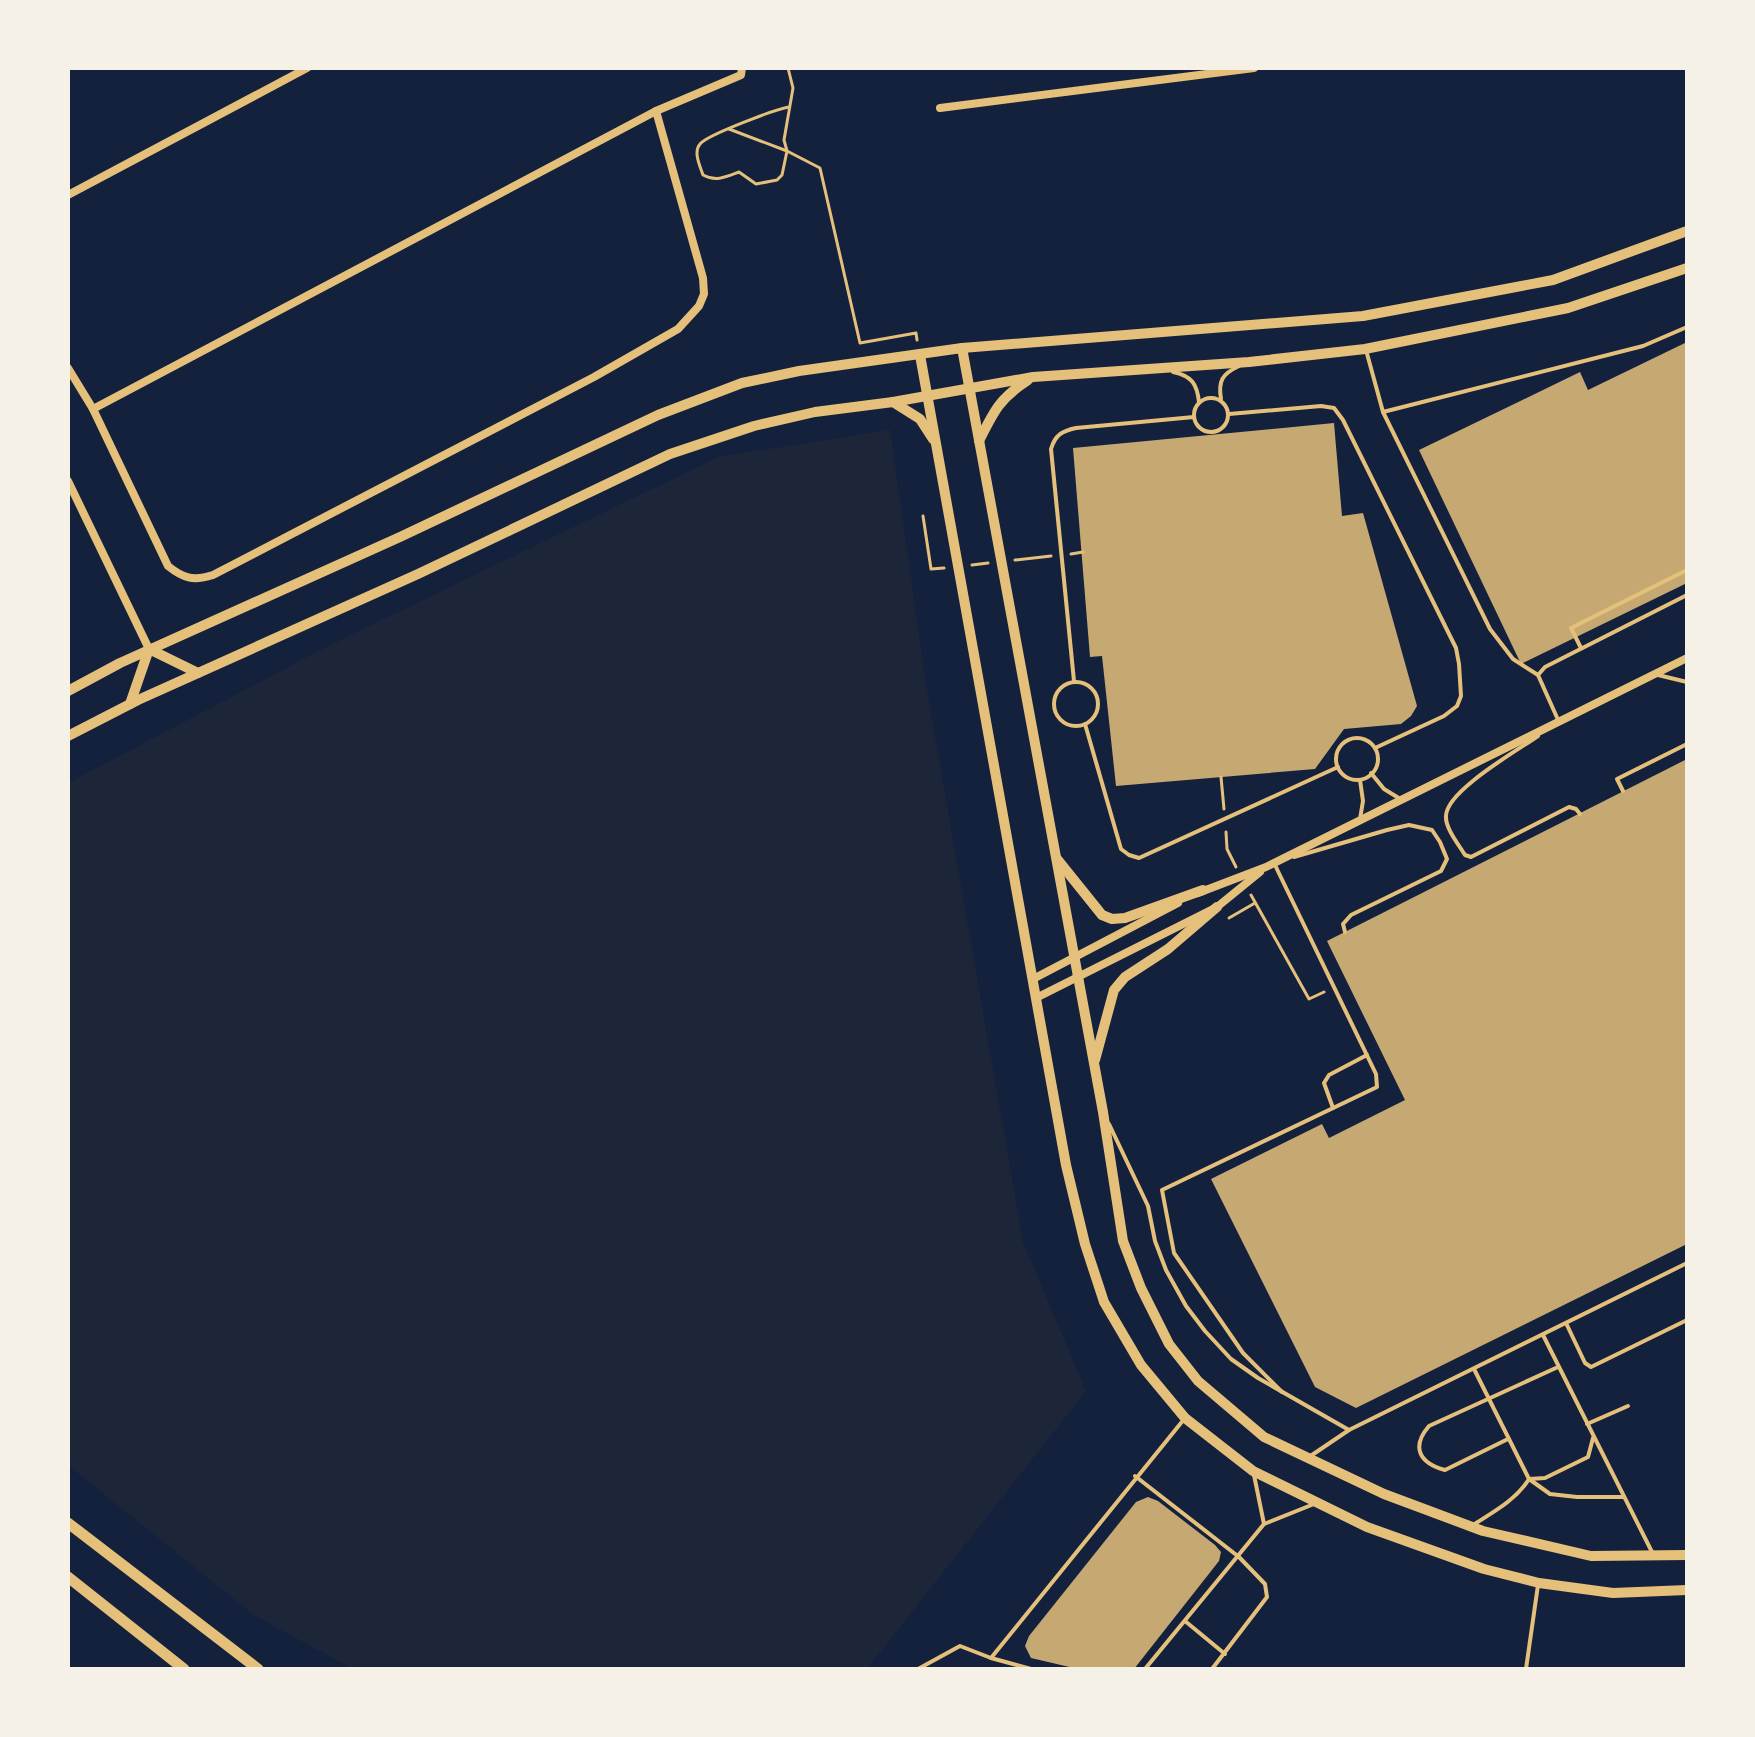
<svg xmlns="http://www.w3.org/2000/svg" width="1755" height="1737" viewBox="0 0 1755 1737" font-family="'PT Sans Narrow',sans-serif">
<rect width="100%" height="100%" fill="#14213d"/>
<polygon fill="#1d2539" points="890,430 926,685 1023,1242 1086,1391 867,1669 353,1669 255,1616 68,1465 68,783 326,647 718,457"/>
<g fill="#c6a872">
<polygon points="1687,342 1687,583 1521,664 1419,450 1580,372 1588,390"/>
<polygon points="1334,423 1342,516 1363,513 1417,706 1411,716 1401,724 1344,729 1315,769 1116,786 1102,656 1090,657 1073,448"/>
<polygon points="1687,759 1687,1244 1356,1408 1315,1387 1211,1179 1322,1124 1329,1138 1405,1100 1327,941"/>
<polygon points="1148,1497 1158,1501 1215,1545 1221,1552 1219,1561 1134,1669 1078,1669 1031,1658 1025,1646 1029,1636 1136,1502"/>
</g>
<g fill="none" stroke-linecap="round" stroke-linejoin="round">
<g stroke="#e5c07b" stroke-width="3">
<polyline points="788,68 793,88 784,140 787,151 820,168 860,343 916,333 917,340"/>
<path d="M729,129L787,151L782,175L777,180L756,184L739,172C726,177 716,182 703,175C700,166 693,152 700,144C707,135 776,109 789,107"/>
<polyline points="923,516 931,569 944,568"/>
<polyline points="1071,554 1083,552"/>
<polyline points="1015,560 1051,556"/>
<polyline points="972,565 988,563"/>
<polyline points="1221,777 1224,809"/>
<polyline points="1226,832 1227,849 1236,867"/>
<polyline points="1251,895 1309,999 1324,992"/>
<polyline points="1229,918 1255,903"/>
</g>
<g stroke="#e5c07b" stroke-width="4">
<polyline points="1366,350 1383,412 1643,346 1687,327"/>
<path d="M1173,372C1192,376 1197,384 1199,402"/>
<circle cx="1211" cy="415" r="17"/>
<path d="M1221,399C1218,381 1222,374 1239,366"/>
<polyline points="1383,412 1490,629 1513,659 1538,675 1559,722"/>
<polyline points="1229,414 1321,406 1334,408 1343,420 1456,648 1459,664 1461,696 1457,706 1444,716 1375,748"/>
<polyline points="1581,648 1571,628 1687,570"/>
<polyline points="1538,675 1545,667 1687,595"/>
<polyline points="1658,675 1687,682"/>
<path d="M1074,681L1051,449C1055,435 1062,431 1076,428L1194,417"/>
<circle cx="1076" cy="704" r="22"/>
<polyline points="1085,724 1121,849 1129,855 1139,858 1338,767"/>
<path d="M1538,736C1518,750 1446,791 1446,816C1445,828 1459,845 1465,855L1471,857L1569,807L1576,809L1580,814"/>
<circle cx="1357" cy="759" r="21"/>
<polyline points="1371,773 1384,789 1402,800"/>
<polyline points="1623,791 1617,779 1687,744"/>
<polyline points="1360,819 1363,801 1360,780"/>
<polyline points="1294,857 1387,830 1409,825 1432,830 1440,842 1447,859 1441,871 1351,915 1343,924 1345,932"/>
<polyline points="1274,863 1376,1074 1377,1087 1162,1190 1174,1253 1243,1353 1282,1392"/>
<polyline points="1333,1108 1324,1083 1329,1075 1367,1055"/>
<polyline points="1109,1124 1148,1206 1155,1241 1166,1270 1186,1306 1205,1331 1231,1359 1258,1378 1349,1430"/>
<polyline points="1566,1323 1585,1363 1591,1367 1687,1320"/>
<polyline points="1543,1335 1653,1554"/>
<polyline points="1587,1424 1628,1406"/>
<path d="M1508,1439L1445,1470C1419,1463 1411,1447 1429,1426L1558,1367"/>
<polyline points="1309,1457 1349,1430 1687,1263"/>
<polyline points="1254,1475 1264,1524"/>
<polyline points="1135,1476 1239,1557 1265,1584 1267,1597 1212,1669"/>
<polyline points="1529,1479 1550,1494 1577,1497 1624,1497"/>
<polyline points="1529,1479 1545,1478 1588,1457 1593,1438"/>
<path d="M1473,1525C1493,1512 1516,1500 1529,1479L1474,1369"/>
<polyline points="1185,1621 1225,1654"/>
<polyline points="991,1658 1031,1669"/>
<polyline points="918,1669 960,1646 991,1658 1185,1418"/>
<polyline points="1145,1669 1264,1524 1314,1504"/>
<polyline points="1526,1669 1538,1585"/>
</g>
<g stroke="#e5c07b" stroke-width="8">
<polyline points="940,108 1254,68"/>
<polyline points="68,195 307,68"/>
<path d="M68,368L93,409L168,566C184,579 194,581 213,575L594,377L678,329L699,306L704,294L703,278L656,111"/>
<polyline points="93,409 656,111 741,75 742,68"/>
<polyline points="68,481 149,649"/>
<polyline points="1198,893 1266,867 1687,658"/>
<polyline points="1033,979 1178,903"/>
<polyline points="1036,998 1217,907 1260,872"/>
</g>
<g stroke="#e5c07b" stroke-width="10">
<polyline points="962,348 1103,1112 1123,1241 1141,1288 1169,1344 1198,1381 1264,1437 1384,1494 1483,1531 1591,1556 1687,1555"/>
<polyline points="920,355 1066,1165 1085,1244 1104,1302 1141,1365 1185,1418 1253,1471 1367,1527 1484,1569 1539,1583 1613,1593 1687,1590"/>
<polyline points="893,402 920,419 933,439"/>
<path d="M979,441C994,411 999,399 1028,380"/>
<polyline points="149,649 198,673"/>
<polyline points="68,691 120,663 400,537 658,415 742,383 799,371 962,348 1363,316 1553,280 1687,231"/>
<polyline points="130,704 149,649"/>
<polyline points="68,736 138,700 418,574 670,454 754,426 815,412 893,402 1033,377 1249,362 1365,349 1568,308 1687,268"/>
<polyline points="1057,859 1102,915 1112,919 1125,918 1203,890"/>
<polyline points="1095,1060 1114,990 1125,977 1168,949 1217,907"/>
</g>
<g stroke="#e5c07b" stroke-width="11">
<polyline points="68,1523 258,1669"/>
<polyline points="68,1577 184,1669"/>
</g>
</g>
<rect width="1755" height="1737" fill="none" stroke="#f6f1e7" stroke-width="140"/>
</svg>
